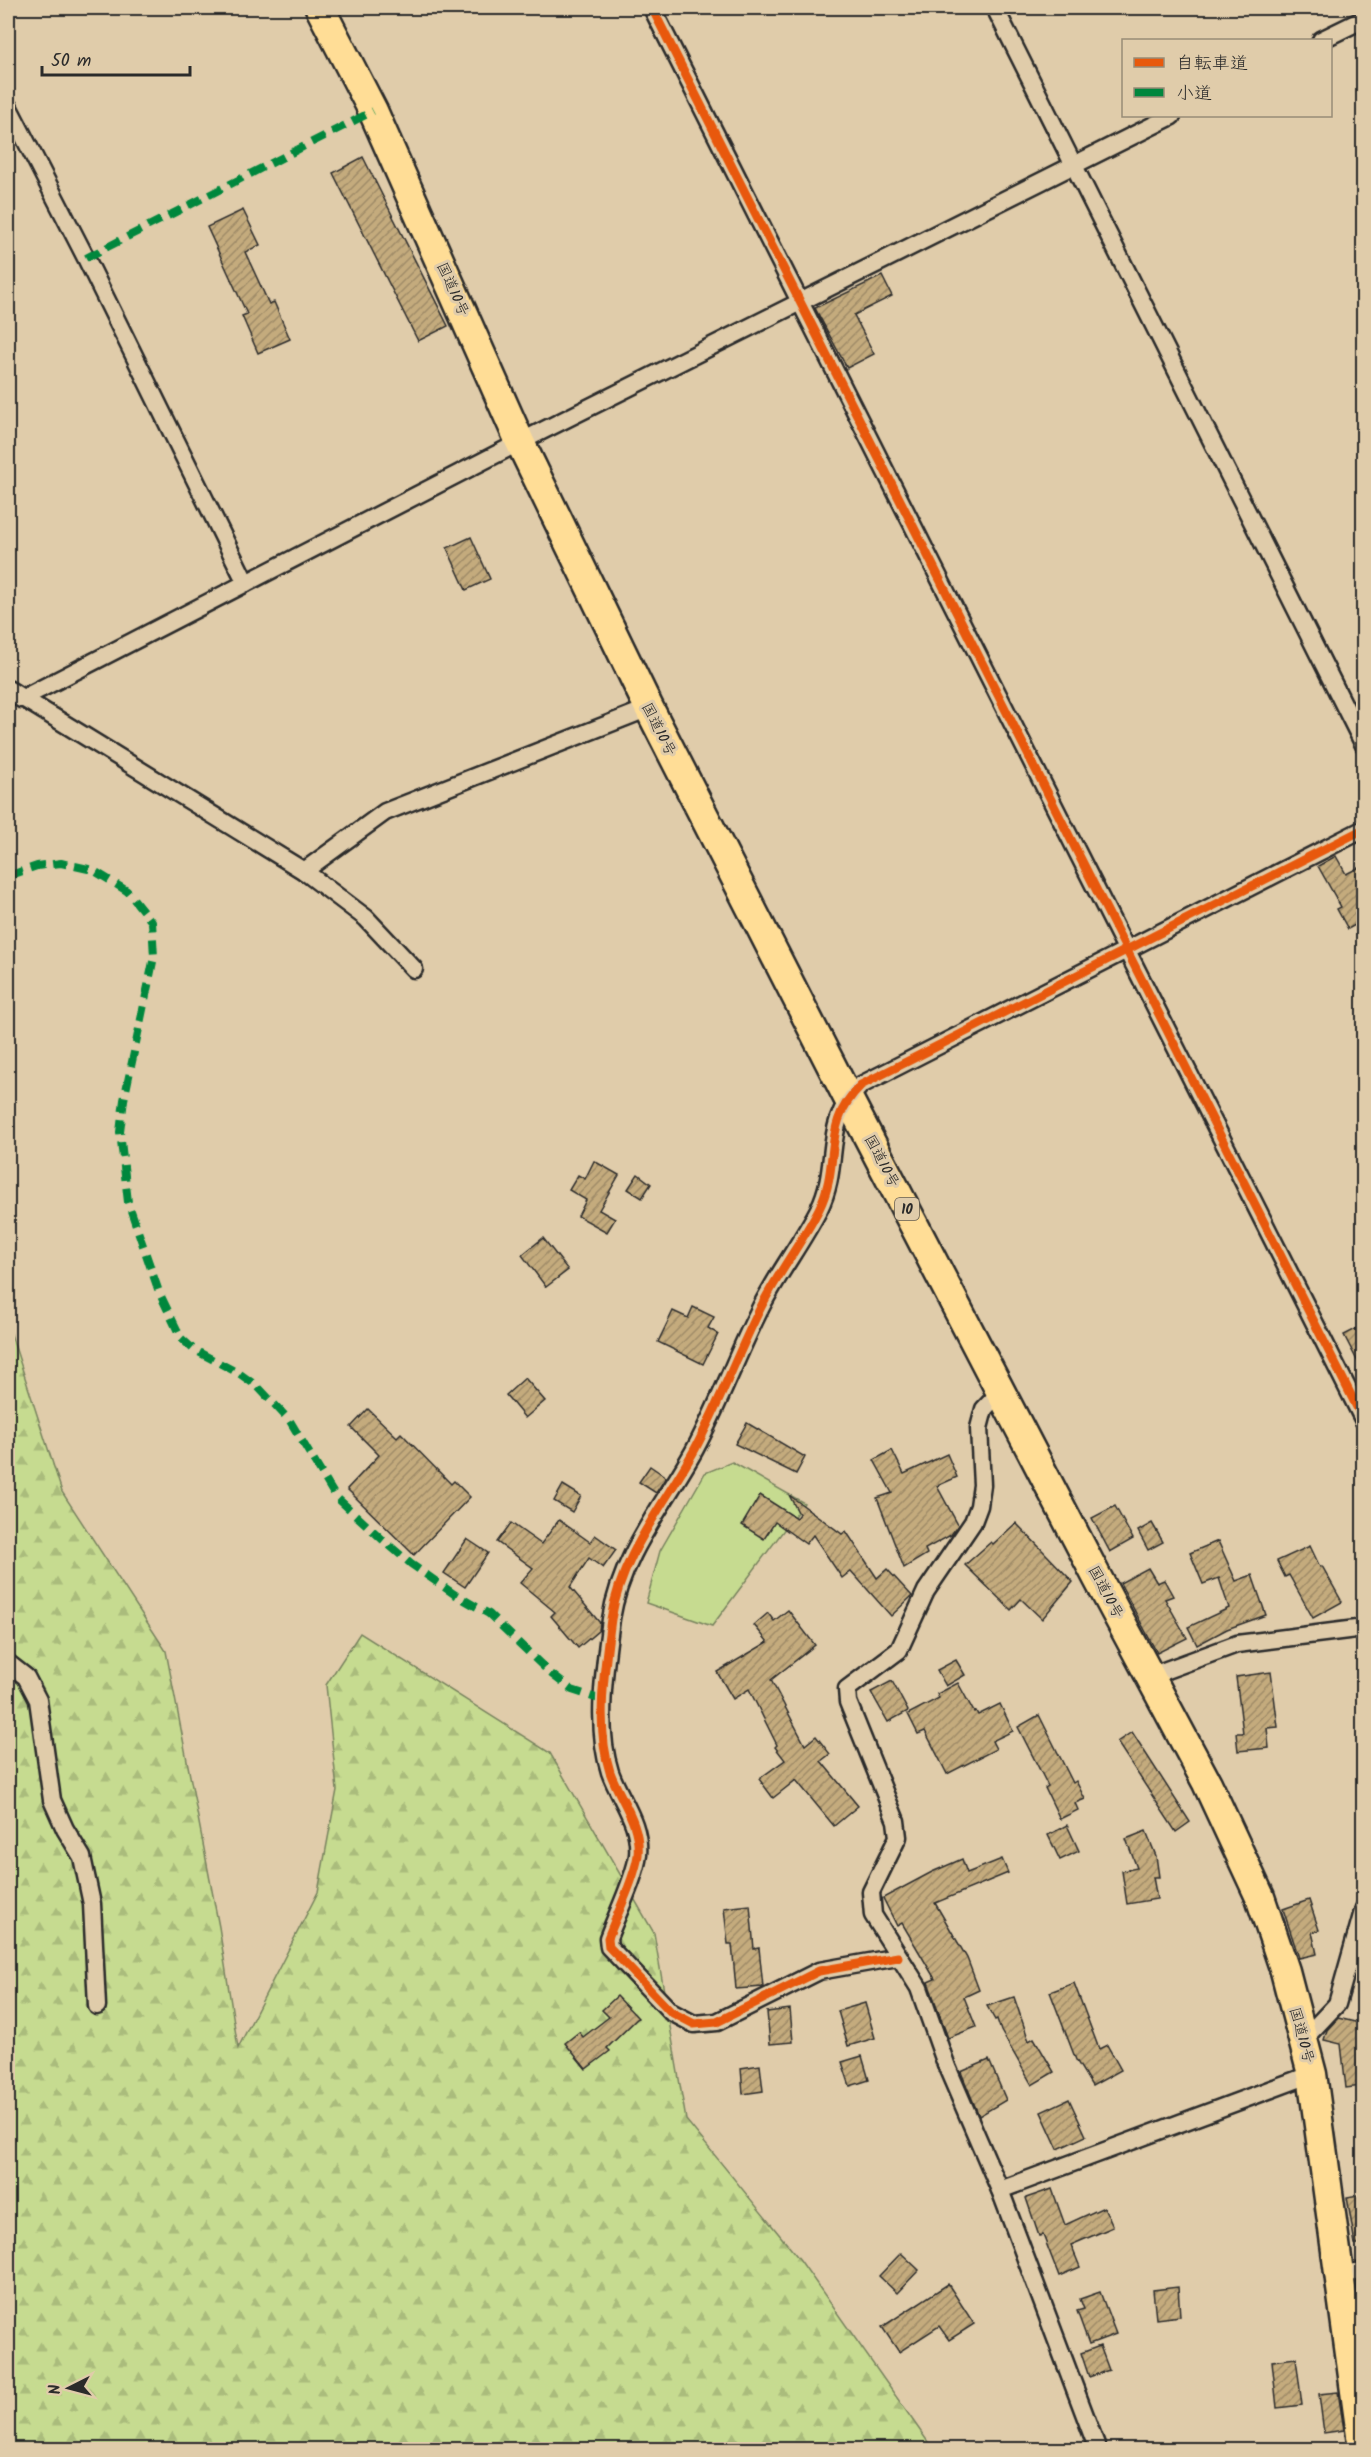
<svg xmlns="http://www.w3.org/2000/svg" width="1371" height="2457" viewBox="0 0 1371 2457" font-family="Kalam,'Klee One',sans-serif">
<defs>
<pattern id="forest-firs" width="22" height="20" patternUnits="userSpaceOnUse" patternTransform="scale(1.5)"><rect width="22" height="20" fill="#c6db90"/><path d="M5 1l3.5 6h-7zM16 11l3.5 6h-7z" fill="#aabc7c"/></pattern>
<pattern id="building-hatch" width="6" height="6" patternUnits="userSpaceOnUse" patternTransform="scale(1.5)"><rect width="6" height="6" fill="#c4ab7d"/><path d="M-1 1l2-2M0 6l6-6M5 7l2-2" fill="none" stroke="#9f8b67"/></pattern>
</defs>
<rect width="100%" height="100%" fill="#e0ccaa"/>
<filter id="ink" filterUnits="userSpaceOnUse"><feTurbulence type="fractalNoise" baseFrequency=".0167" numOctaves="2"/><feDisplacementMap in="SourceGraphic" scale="12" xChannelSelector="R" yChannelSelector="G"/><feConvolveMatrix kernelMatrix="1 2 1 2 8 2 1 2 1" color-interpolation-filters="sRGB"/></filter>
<g filter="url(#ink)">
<polygon fill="url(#forest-firs)" stroke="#78835e" stroke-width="1.5" points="8,1325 62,1492 166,1651 219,1927 238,2048 318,1892 337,1790 326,1685 360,1633 550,1753 654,1933 686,2120 800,2260 933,2449 8,2449"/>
<polygon fill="#c6db90" stroke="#78835e" stroke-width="1.5" points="732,1462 804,1503 712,1626 646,1603 660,1551 705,1473"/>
<g fill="url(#building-hatch)" stroke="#2b2b2b" stroke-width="1.5">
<polygon points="363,157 448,326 418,341 333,173"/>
<polygon points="243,210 260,245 245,252 269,304 274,302 290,339 258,353 242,316 247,314 207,227"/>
<polygon points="882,276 892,296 854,315 874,354 847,368 815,308"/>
<polygon points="471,537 490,579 466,590 447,548"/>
<polygon points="1336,856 1346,874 1364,865 1364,920 1348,929 1337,909 1341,907 1318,866"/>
<polygon points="594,1161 619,1175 599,1210 615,1219 607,1232 578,1216 586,1200 569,1190 578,1175 585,1179"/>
<polygon points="638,1174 651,1184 642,1198 628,1189"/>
<polygon points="543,1238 568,1270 546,1287 522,1255"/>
<polygon points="693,1307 714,1317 708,1328 718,1334 703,1364 658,1342 673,1311 688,1318"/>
<polygon points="1364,1325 1364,1374 1344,1335"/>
<polygon points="525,1378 545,1401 525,1418 506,1395"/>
<polygon points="368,1409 397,1437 401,1433 451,1484 454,1481 470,1497 414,1555 347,1489 379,1455 351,1427"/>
<polygon points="747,1423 805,1457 796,1474 735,1444"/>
<polygon points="892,1450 904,1474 947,1454 957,1477 937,1486 958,1525 951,1535 925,1549 927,1554 904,1568 877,1498 892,1493 874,1460"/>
<polygon points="650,1466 666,1477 656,1493 639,1482"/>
<polygon points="563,1485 581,1496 572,1512 554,1501"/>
<polygon points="760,1495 796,1518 799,1514 789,1495 842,1534 846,1531 877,1578 887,1569 912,1596 891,1616 851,1571 842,1578 813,1535 806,1544 775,1522 764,1539 742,1525"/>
<polygon points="1115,1506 1133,1539 1110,1552 1092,1518"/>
<polygon points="559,1520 590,1542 595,1535 616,1550 603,1568 589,1558 570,1587 600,1623 599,1630 578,1648 551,1616 555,1612 520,1583 533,1568 497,1542 511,1523 541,1544"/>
<polygon points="1016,1523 1073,1582 1042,1619 1021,1599 1011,1610 965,1565 991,1542 993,1544"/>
<polygon points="1152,1523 1163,1542 1148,1550 1138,1531"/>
<polygon points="467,1539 488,1553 465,1587 444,1573"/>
<polygon points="1218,1541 1236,1581 1252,1575 1266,1615 1227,1629 1197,1645 1188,1627 1229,1608 1219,1578 1203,1584 1190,1553"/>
<polygon points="1310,1546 1320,1567 1322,1566 1342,1602 1313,1618 1289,1575 1285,1577 1277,1561"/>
<polygon points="1148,1568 1157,1583 1164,1580 1173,1596 1165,1599 1187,1638 1157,1653 1120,1583"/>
<polygon points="788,1610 815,1645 771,1680 805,1745 816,1736 830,1754 821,1761 858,1806 834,1826 796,1780 773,1798 759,1779 785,1760 775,1747 777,1745 749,1689 733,1699 717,1672 768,1642 754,1625 768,1613 774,1621"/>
<polygon points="956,1660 965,1675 946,1686 937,1670"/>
<polygon points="1271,1672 1278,1727 1267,1728 1269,1748 1238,1751 1236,1733 1243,1733 1236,1677"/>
<polygon points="892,1681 908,1711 888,1722 871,1692"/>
<polygon points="958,1683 974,1712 976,1711 978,1715 1000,1704 1013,1731 992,1741 996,1749 947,1774 925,1731 918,1734 908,1714 939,1698 937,1694"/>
<polygon points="1039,1715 1073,1783 1076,1781 1085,1799 1075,1803 1078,1810 1060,1819 1045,1788 1048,1786 1018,1727"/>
<polygon points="1132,1732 1190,1822 1176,1832 1117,1742"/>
<polygon points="1067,1825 1079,1851 1060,1860 1048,1835"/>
<polygon points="1146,1831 1156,1856 1159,1877 1153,1877 1157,1899 1127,1904 1122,1871 1137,1868 1126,1839"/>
<polygon points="962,1859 967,1873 1002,1859 1008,1873 935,1903 967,1958 979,1990 964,1997 976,2027 948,2038 928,1982 935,1979 902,1923 897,1926 883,1898 932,1872"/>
<polygon points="1309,1900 1319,1930 1312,1932 1317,1954 1299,1958 1283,1909"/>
<polygon points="750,1905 754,1949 759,1948 763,1987 736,1989 732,1944 728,1944 724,1908"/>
<polygon points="1074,1983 1099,2049 1107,2045 1121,2070 1092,2086 1076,2060 1050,1992"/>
<polygon points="617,1996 638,2018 607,2048 610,2051 586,2069 565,2043 579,2032 583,2037 609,2017 602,2010"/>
<polygon points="1014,1997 1029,2041 1034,2038 1054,2072 1032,2085 1001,2031 997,2019 995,2020 987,2006"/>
<polygon points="865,2003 875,2038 848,2046 838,2011"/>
<polygon points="790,2009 793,2042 770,2044 767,2012"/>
<polygon points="1338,2018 1364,2024 1364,2038 1358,2061 1361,2086 1346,2088 1341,2044 1324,2040 1327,2030"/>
<polygon points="862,2056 869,2080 850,2086 842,2062"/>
<polygon points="989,2060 1006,2100 979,2116 961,2072"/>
<polygon points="760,2065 763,2091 743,2094 741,2068"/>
<polygon points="1069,2099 1086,2136 1058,2149 1041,2112"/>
<polygon points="1052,2189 1065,2225 1104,2207 1113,2227 1071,2245 1080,2267 1059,2276 1043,2235 1039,2236 1026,2198"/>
<polygon points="1364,2194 1364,2244 1355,2244 1347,2197"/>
<polygon points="901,2253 919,2270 897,2293 879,2276"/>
<polygon points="948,2284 974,2324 949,2340 939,2326 899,2352 882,2327"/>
<polygon points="1178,2287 1180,2316 1156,2319 1153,2290"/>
<polygon points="1100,2292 1116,2334 1089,2344 1077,2311 1084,2309 1080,2299"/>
<polygon points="1100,2346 1109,2370 1089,2377 1081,2353"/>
<polygon points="1296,2358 1302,2405 1277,2408 1272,2361"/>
<polygon points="1338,2392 1344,2430 1324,2433 1319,2394"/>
</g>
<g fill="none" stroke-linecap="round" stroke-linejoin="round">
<g stroke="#2b2b2b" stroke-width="21">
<g id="minor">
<polyline points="652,8 1364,1421"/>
<polyline points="995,8 1364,745"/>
<polyline points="1321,40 1364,19"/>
<polyline points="8,106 86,258 246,583"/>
<polyline points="8,689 304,871 366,918 414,969"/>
<polyline points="21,699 520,442 1172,116"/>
<polyline points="304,871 385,812 649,708"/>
<polyline points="1001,1391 984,1409 979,1428 982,1485 979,1506 973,1522 926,1591 899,1650 847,1689 848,1702 896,1821 898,1837 871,1892 873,1915 919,1988 947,2067 1000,2190 1098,2450"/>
<polyline points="8,1663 26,1677 38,1700 52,1800 65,1829 82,1857 92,1904 97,2006"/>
<polyline points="1150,1676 1237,1644 1364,1628"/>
<path d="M898,1957L819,1971L717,2022L694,2024L671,2012L609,1947L608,1938C617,1914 635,1878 638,1855C641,1823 620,1800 610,1772C595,1726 605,1666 611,1619C621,1555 665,1504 695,1449C720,1402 738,1352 762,1305C779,1272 802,1242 819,1209C842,1163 820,1125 861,1085L1364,829"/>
<polyline points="1304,2039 1337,2004 1364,1908"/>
<polyline points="1000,2190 1312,2074"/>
<polyline points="1340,2274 1364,2271"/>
</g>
</g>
<g stroke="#2b2b2b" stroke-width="33">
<polyline id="trunk" points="320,8 373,111 520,442 649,708 848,1098 1098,1579 1207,1783 1260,1897 1285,1971 1312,2074 1363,2450"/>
</g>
<use href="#minor" stroke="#e0ccaa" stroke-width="16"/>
<use href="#trunk" stroke="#ffdd96" stroke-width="28"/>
<g stroke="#00873e" stroke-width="8" stroke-dasharray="15 8" stroke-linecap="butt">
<polyline points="86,258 373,111"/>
<polyline points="8,876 37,866 61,863 93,870 127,891 152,922 154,957 124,1100 120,1132 128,1202 159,1292 181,1338 193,1349 240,1374 258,1387 290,1421 335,1496 383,1540 411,1564 454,1594 489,1614 550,1673 572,1690 602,1700"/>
</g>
<g stroke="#e0ccaa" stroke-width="13">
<g id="cycleway">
<polyline points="652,8 1364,1421"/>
<path d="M898,1957L819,1971L717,2022L694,2024L671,2012L609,1947L608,1938C617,1914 635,1878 638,1855C641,1823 620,1800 610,1772C595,1726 605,1666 611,1619C621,1555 665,1504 695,1449C720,1402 738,1352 762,1305C779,1272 802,1242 819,1209C842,1163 820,1125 861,1085L1364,829"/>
</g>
</g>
<use href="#cycleway" stroke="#e8590c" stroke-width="9"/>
</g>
</g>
<g text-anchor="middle" stroke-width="6" stroke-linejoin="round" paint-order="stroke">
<rect fill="#e0ccaa" stroke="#615b51" stroke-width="1.5" x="895" y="1198" width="24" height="22" rx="4.5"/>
<g font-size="14" font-weight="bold" fill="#2b2b2b">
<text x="907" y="1214">10</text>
</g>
<g font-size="15" fill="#2b2b2b" stroke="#e0ccaa">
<text transform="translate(453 289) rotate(66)" y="5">国道10号</text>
<text transform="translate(659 729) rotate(63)" y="5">国道10号</text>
<text transform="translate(882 1161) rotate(62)" y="5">国道10号</text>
<text transform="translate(1106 1592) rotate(62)" y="5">国道10号</text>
<text transform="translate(1302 2035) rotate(75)" y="5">国道10号</text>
</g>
</g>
<rect width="1371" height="2457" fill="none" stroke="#e0ccaa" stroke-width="30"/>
<rect x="15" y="15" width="1341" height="2427" fill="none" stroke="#2b2b2b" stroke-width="2" filter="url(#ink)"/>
<rect x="1122" y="39" width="210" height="78" fill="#e0ccaa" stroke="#988c77" stroke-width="1.5"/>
<rect x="1134" y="58" width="30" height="9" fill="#e8590c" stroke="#988c77" stroke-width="1.5"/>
<text x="1176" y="69" font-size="18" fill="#2b2b2b">自転車道</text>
<rect x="1134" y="88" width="30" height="9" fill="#00873e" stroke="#988c77" stroke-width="1.5"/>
<text x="1176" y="99" font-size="18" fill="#2b2b2b">小道</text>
<g transform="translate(69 2388) rotate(264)" stroke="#e0ccaa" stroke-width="4.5" paint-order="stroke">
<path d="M0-4.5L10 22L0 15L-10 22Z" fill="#2b2b2b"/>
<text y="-9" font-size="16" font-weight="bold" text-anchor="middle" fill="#2b2b2b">N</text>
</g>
<path d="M42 66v9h148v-9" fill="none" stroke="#2b2b2b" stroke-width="3"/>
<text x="51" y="66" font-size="18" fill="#2b2b2b" stroke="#e0ccaa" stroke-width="4.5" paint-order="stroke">50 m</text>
</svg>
